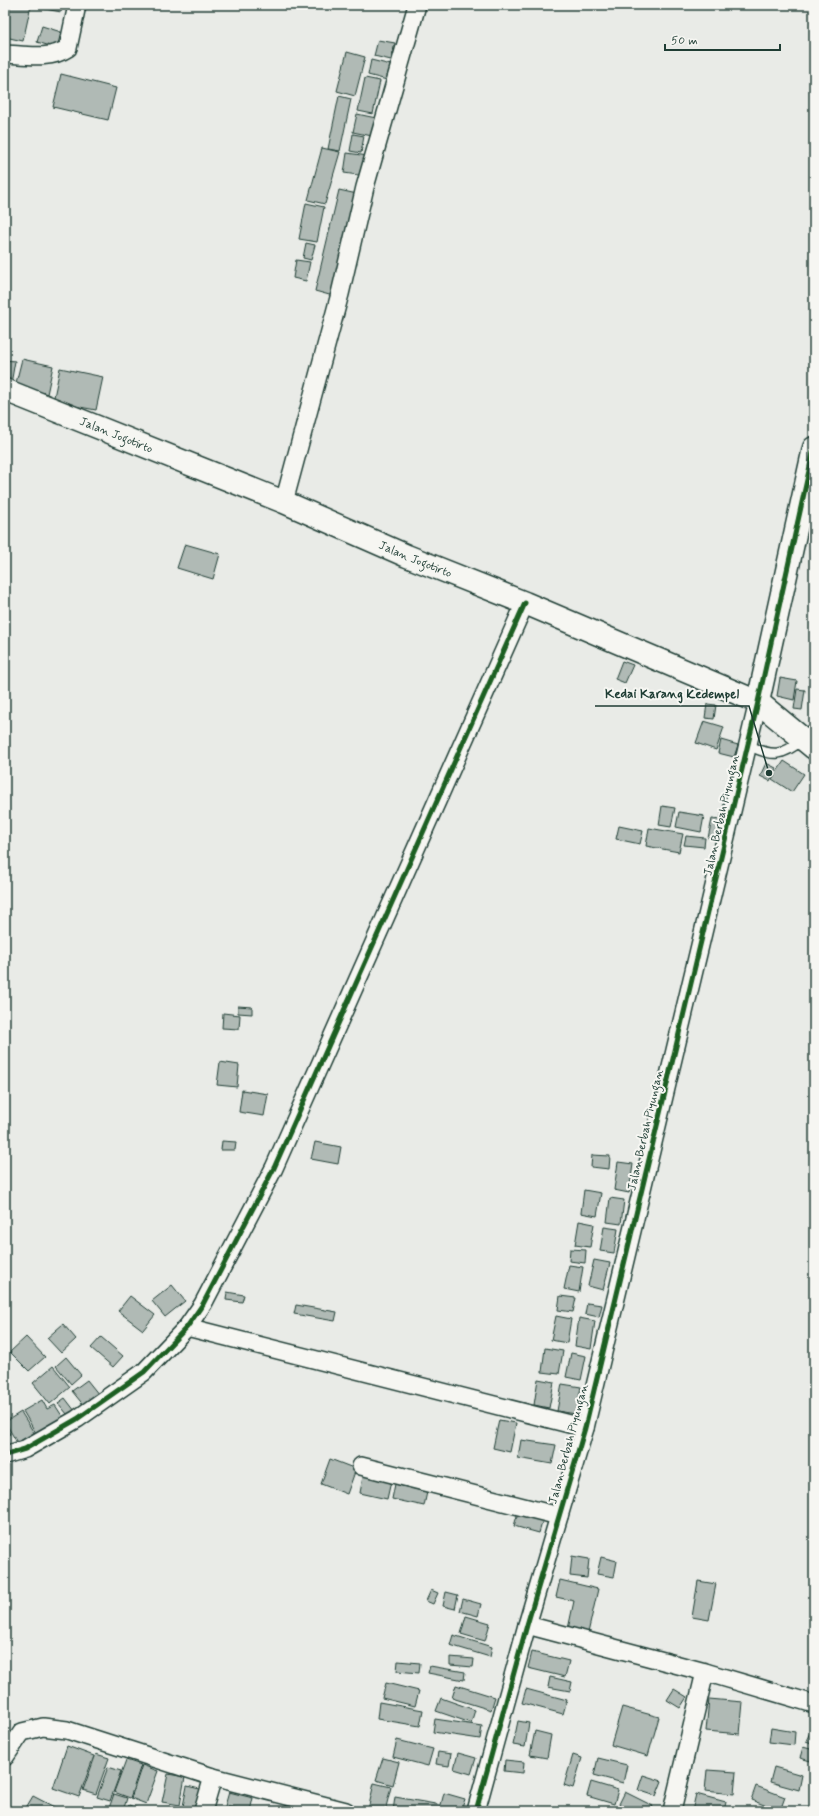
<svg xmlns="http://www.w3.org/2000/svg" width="819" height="1816" viewBox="0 0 819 1816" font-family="Mynerve,sans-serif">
<rect width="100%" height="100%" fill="#e9ebe7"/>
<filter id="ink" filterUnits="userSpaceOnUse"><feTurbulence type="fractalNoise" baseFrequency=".025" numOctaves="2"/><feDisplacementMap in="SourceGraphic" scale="8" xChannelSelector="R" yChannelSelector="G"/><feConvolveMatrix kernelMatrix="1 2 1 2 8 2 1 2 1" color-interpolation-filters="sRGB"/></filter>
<g filter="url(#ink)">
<g fill="#b0bab5" stroke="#1f3d34">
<polygon points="5,5 31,5 23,41 5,37"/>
<polygon points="46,5 72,5 72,8 62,7 61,12 45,9"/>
<polygon points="42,26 61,32 57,48 37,42"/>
<polygon points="378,40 395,43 391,60 374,56"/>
<polygon points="347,52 365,57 355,96 337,91"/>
<polygon points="371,60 391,65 387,80 368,75"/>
<polygon points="61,74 116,88 108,120 53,107"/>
<polygon points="365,78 380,81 373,114 358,111"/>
<polygon points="339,96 351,99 340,151 328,149"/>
<polygon points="357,114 376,118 372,136 353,132"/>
<polygon points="353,134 364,136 361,153 350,151"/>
<polygon points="322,148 340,152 325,204 308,200"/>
<polygon points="347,153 368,156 365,176 344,173"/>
<polygon points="339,190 357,194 333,296 315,291"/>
<polygon points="306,203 324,207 317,242 299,239"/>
<polygon points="306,243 315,245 311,260 303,258"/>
<polygon points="296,260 310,262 306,281 293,278"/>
<polygon points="22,359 53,366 47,394 15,387"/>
<polygon points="5,360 15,361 11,384 5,382"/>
<polygon points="60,368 103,377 96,410 53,402"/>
<polygon points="185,544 220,554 213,579 177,568"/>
<polygon points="622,661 633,665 625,683 615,679"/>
<polygon points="780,678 797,681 794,700 777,696"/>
<polygon points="797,689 805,690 802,710 794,709"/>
<polygon points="707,704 716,705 714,719 705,718"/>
<polygon points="704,721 724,727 716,750 696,743"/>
<polygon points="721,740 738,745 734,757 718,753"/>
<polygon points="784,761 804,774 792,792 772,779"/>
<polygon points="766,763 776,768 770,781 760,776"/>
<polygon points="662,806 675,808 671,827 659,825"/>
<polygon points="679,812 704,816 701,832 676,827"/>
<polygon points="712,819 721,820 717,840 708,838"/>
<polygon points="619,826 643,831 640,844 616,839"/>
<polygon points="649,828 683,834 679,852 646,846"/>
<polygon points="686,836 705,838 704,847 684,845"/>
<polygon points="238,1006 252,1007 252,1014 238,1013"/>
<polygon points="223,1013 240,1015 239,1029 222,1028"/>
<polygon points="220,1062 239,1065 237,1087 217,1085"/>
<polygon points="242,1090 268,1094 264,1116 239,1112"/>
<polygon points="222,1141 236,1142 235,1150 221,1150"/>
<polygon points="315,1142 341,1147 338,1164 311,1159"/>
<polygon points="592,1155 610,1156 609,1169 591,1167"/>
<polygon points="618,1162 633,1164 629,1193 614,1190"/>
<polygon points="584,1190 601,1193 597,1216 581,1213"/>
<polygon points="610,1198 624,1200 621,1224 607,1222"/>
<polygon points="579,1221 594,1224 590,1247 575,1245"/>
<polygon points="604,1227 618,1229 614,1253 600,1251"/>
<polygon points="570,1249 586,1250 585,1263 569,1261"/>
<polygon points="594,1260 610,1263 603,1290 588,1286"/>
<polygon points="569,1265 583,1267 579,1292 564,1289"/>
<polygon points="172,1285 185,1301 165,1317 152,1301"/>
<polygon points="227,1292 244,1295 242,1302 226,1300"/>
<polygon points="130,1296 155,1315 143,1330 118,1311"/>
<polygon points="560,1296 576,1298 573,1312 558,1310"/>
<polygon points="587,1303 602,1305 599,1317 585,1314"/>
<polygon points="296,1305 337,1312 335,1321 294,1314"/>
<polygon points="556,1316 571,1319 567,1343 551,1340"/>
<polygon points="579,1318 595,1321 591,1349 575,1346"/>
<polygon points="63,1324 76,1339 61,1353 47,1338"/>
<polygon points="26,1337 45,1357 29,1371 10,1352"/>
<polygon points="101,1337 123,1356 113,1367 91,1348"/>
<polygon points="545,1348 563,1351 559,1374 542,1372"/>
<polygon points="571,1353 586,1356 581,1380 566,1377"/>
<polygon points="66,1357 81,1375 71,1384 56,1366"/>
<polygon points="53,1366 70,1387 50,1404 33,1383"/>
<polygon points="538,1379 554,1382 549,1408 534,1405"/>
<polygon points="87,1380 99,1395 85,1407 72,1391"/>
<polygon points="562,1384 581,1387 576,1414 557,1411"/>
<polygon points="65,1398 78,1415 72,1420 58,1403"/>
<polygon points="42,1400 47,1409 55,1405 64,1419 37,1435 23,1411"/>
<polygon points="21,1412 36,1436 19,1446 5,1422"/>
<polygon points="499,1420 516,1423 510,1452 493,1448"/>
<polygon points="5,1425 10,1434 5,1436"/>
<polygon points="521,1440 556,1445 552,1464 518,1458"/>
<polygon points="330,1459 356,1469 347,1494 321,1484"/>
<polygon points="364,1471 392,1477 387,1499 360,1493"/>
<polygon points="395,1484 427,1492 424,1506 392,1499"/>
<polygon points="519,1509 544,1516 539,1533 514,1526"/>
<polygon points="572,1556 589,1559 587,1578 570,1576"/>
<polygon points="601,1557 617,1561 614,1577 597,1574"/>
<polygon points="560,1580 598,1589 588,1633 568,1629 574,1601 556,1597"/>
<polygon points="698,1581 716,1584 709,1620 692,1617"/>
<polygon points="431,1590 438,1593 433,1604 426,1601"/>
<polygon points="446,1592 458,1595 455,1609 443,1606"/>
<polygon points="463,1599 481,1604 478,1616 460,1611"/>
<polygon points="466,1616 490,1623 485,1641 461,1634"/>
<polygon points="453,1635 492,1647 490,1657 450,1645"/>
<polygon points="532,1652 569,1661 565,1677 528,1668"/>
<polygon points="450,1657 474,1659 473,1667 450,1665"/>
<polygon points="398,1661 420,1663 419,1673 397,1671"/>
<polygon points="430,1666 465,1672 464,1680 428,1673"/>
<polygon points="550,1677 572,1682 570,1691 548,1687"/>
<polygon points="386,1683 419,1691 415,1706 382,1698"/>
<polygon points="456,1685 495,1697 491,1710 452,1698"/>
<polygon points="526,1689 567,1700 563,1714 522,1703"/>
<polygon points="674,1689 687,1697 680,1708 667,1700"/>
<polygon points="441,1698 475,1710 471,1723 436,1711"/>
<polygon points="709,1699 743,1702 740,1734 706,1731"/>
<polygon points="379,1702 423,1710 420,1726 377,1719"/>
<polygon points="622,1707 659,1717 648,1756 611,1745"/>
<polygon points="435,1719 482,1726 480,1739 433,1732"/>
<polygon points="518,1721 529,1723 525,1747 513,1745"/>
<polygon points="814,1724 814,1744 806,1741"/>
<polygon points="771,1728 795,1732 794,1745 769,1742"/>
<polygon points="535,1731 551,1735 547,1758 530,1755"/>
<polygon points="397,1740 433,1749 428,1766 393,1757"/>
<polygon points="67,1746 94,1756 79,1797 53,1788"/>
<polygon points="803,1747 814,1750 814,1762 800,1758"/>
<polygon points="438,1752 451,1754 449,1766 436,1764"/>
<polygon points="458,1753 476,1758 471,1774 454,1769"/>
<polygon points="96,1754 109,1758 96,1794 83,1790"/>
<polygon points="573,1755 582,1758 573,1788 564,1785"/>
<polygon points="383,1758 399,1762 393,1785 376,1780"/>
<polygon points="598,1758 627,1765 623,1783 594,1775"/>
<polygon points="126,1760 141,1765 130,1798 114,1792"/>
<polygon points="505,1760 524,1762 523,1773 504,1771"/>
<polygon points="142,1765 158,1771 146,1804 131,1798"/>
<polygon points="108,1767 121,1771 110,1801 97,1797"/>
<polygon points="774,1767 802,1775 799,1790 770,1782"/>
<polygon points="707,1770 736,1772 734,1794 705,1791"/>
<polygon points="168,1774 185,1777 180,1805 162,1802"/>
<polygon points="643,1775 662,1781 656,1796 638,1790"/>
<polygon points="591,1782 618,1790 614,1804 587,1796"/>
<polygon points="374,1783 391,1787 385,1811 368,1810"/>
<polygon points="187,1786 204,1790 199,1810 183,1806"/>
<polygon points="756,1786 785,1797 780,1811 751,1800"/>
<polygon points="229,1792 253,1798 250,1811 225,1806"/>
<polygon points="625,1792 653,1806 651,1811 635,1811 619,1804"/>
<polygon points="444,1793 465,1799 461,1811 393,1811 395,1797 441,1805"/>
<polygon points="114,1794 127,1798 123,1811 108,1811"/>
<polygon points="696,1794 726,1802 724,1811 692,1811"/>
<polygon points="33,1796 62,1811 24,1811"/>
<polygon points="129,1805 144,1811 126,1811"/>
</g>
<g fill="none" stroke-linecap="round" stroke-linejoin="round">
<g stroke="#1f3d34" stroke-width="12">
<path id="lane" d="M748,745C772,757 782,757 803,739"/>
</g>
<g stroke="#1f3d34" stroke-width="20">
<g id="street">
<path d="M5,54C26,55 50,60 68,48L77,5"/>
<polyline points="284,502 340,294 365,187 417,5"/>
<polyline points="187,1327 585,1428"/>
<polyline points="5,1455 25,1449 77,1419 144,1372 187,1327 203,1304 274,1168 525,603"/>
<polyline points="361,1466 559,1516"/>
<polyline points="527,1625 705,1672 814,1704"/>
<polyline points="5,1757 22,1732 43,1727 67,1730 213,1777 346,1811"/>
<polyline points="203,1811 213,1777"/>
<polyline points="476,1811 527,1625 585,1428 758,702"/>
<polyline points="672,1811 705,1672"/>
</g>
</g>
<g stroke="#1f3d34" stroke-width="25">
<g id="secondary">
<path id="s1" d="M5,390L284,502L407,556L525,603L758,702L814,748"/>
<polyline points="758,702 814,448"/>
</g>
</g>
<use href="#lane" stroke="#f6f6f2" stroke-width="9"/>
<use href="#street" stroke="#f6f6f2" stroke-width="17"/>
<use href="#secondary" stroke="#f6f6f2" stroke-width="22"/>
<g stroke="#f6f6f2" stroke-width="8">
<g id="cycleway">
<polyline points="5,1455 25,1449 77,1419 144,1372 187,1327 203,1304 274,1168 525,603"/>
<polyline points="476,1811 527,1625 585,1428 758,702 814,448"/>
</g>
</g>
<use href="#cycleway" stroke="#1b5e20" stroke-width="5"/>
</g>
</g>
<g text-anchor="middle" stroke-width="4" stroke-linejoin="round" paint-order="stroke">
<g font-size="12" fill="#1f3d34" stroke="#f6f6f2">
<text dy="4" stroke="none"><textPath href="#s1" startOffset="120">Jalan Jogotirto</textPath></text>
<text dy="4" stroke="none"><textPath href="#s1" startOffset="444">Jalan Jogotirto</textPath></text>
<text transform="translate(721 815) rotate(-77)" y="4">Jalan Berbah Piyungan</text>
<text transform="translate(645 1130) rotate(-77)" y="4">Jalan Berbah Piyungan</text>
<text transform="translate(568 1444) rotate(-75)" y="4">Jalan Berbah Piyungan</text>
</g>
</g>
<path fill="none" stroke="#1f3d34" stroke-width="1.5" d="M769 773L749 706H595"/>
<circle fill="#1f3d34" stroke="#f6f6f2" stroke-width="1.5" cx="769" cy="773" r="4"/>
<g font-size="13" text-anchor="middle" font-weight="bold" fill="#1f3d34" stroke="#f6f6f2" stroke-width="4" stroke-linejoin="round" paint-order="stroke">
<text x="672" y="698">Kedai Karang Kedempel</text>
</g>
<rect width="819" height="1816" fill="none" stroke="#f6f6f2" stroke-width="20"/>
<rect x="10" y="10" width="799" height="1796" fill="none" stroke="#1f3d34" stroke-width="1.5" filter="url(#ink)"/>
<path d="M665 44v6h115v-6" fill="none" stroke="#1f3d34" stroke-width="2"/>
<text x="671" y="44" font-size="12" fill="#1f3d34" stroke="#f6f6f2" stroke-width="3" paint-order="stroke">50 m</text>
</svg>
